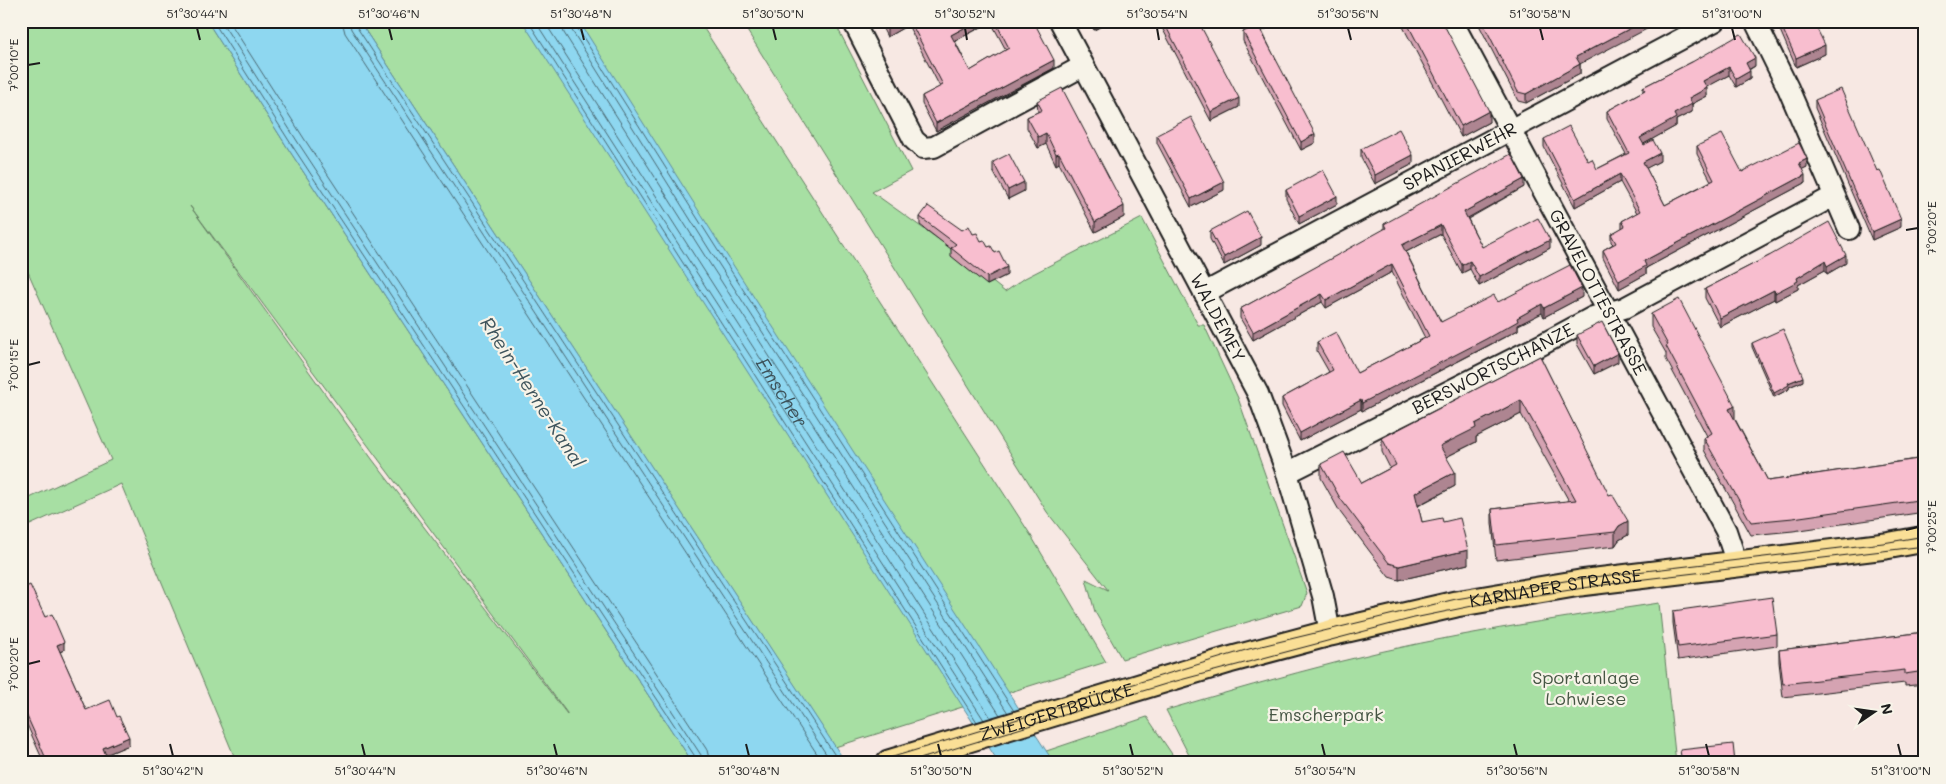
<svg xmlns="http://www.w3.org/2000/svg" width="1946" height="784" viewBox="0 0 1946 784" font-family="Mali,sans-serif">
<rect width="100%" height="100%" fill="#f7e8e3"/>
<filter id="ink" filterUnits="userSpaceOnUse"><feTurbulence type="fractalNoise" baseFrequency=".02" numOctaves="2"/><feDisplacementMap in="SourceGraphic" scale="10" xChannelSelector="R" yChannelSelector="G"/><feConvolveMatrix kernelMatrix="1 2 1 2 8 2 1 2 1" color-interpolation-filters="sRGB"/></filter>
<g filter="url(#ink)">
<g fill="#a7dfa3" stroke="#627e60" fill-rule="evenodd">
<path d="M21,21H207L289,150L693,763H237L121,484L21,529V502L111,460L21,256ZM190,206L567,713V714L372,459Z"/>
<polygon points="359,21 699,21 1030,534 1106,662 835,747"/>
<polygon points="741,21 834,21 911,171 872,192 948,246 1005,292 1025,278 1142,218 1198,325 1204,325 1238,398 1307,593 1302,606 1122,659 1095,612 1086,579 1108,590 1047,512"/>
<path d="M1659,603L1676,763H1193L1166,710C1224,693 1283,676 1342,661C1446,635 1553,619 1659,603Z"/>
<polygon points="1147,717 1178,763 1011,763"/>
</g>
<g fill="#8ed7f0" stroke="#608c9b">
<polygon points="207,21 359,21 846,763 693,763 289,150"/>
<polygon points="522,21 579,21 719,243 1054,763 999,763"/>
</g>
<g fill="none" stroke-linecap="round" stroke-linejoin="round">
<g stroke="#4a6771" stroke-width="1">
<polyline points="213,21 293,147 696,758 696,763"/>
<polyline points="221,21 299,144 701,755 703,763"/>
<polyline points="229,21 305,140 707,750 710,763"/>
<polyline points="342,21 345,33 823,763"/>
<polyline points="349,21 351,29 832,763"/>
<polyline points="355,21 356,26 840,763"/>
<polyline points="528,21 977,722"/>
<polyline points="535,21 984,720"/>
<path id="s1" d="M544,21L991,718"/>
<polyline points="561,21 564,33 703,253 1000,715"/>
<polyline points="569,21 571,29 709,249 1008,713"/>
<polyline points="575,21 576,26 715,246 1014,711"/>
</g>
<g stroke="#1c1c1c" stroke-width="24">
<g id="minor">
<polyline points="853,21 914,140 923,148 934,147 1083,66"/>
<path id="s2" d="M1060,21L1258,394L1287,473L1323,596L1330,633"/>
<path id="s3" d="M1452,21L1726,531L1737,564"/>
<polyline points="1755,21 1788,88 1849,229"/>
<path id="s4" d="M1204,293L1715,21"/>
<path id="s5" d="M1287,473L1543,344L1593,317L1624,308L1834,196"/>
</g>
</g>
<g stroke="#1c1c1c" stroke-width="29">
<g id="major">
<path id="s6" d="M889,763L1229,660L1330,633L1456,604L1580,583L1886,546L1925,539"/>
</g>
</g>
<use href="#minor" stroke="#f7f3e8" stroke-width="20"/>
<use href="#major" stroke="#fadf96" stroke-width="25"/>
<g stroke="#1c1c1c" stroke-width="1">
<polyline points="873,763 1249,649 1456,599 1577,579 1883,543 1925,536"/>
<polyline points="907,763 1169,683 1414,618 1492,602 1636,580 1925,546"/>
</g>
</g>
<g fill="#d5a3b2" stroke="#1c1c1c" fill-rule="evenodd">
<path d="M879,21H1029L1054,68L936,131L922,104V96L940,87L908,25L887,37ZM991,22L1006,50L970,71L955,41Z"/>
<polygon points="1090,21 1111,21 1094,30"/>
<polygon points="1160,21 1198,21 1239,107 1211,121 1160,24"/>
<polygon points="1252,21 1281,21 1262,31 1315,143 1301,150 1243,41 1243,32 1255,26"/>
<polygon points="1400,21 1442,21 1489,122 1461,137"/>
<polygon points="1477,21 1527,21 1529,26 1580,64 1580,74 1526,103 1518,101"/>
<polygon points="1776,21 1813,21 1825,54 1796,67"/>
<polygon points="1692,62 1755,66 1749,70 1750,79 1736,87 1729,75 1706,87 1707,96 1692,104 1692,112 1676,120 1676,126 1643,144 1660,161 1646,168 1665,205 1711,181 1697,154 1697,146 1742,172 1807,167 1802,169 1805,183 1646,268 1646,274 1619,289 1603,258 1603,250 1613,244 1611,242 1611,234 1622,228 1622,221 1637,213 1620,182 1575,207 1544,147 1544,139 1588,161 1597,169 1626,154 1607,119 1607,111 1643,91 1643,87"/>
<polygon points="1815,100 1877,171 1901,227 1872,240 1815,108"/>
<polygon points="1037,101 1124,217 1095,232 1059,163 1056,165 1046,144 1038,148 1027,128 1027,117 1038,112"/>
<polygon points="1157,135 1224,190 1191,207 1157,143"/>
<polygon points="1361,149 1413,164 1375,184 1361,158"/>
<polygon points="993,162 1024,191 1008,199 993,171"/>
<polygon points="1524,187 1468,219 1482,247 1550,248 1479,286 1470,269 1462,273 1441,234 1406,252 1441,322 1498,302 1582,297 1544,317 1542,313 1518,325 1518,330 1486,347 1362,411 1361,409 1300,441 1282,406 1282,398 1329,372 1317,351 1317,342 1357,373 1425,338 1392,272 1326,308 1322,302 1253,340 1240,318 1240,309 1384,230 1384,224"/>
<polygon points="1286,190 1337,204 1299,224 1286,199"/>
<polygon points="920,217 962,230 973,234 988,247 1007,275 987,285 951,256 951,249 920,225"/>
<polygon points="1210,231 1261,245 1224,265 1210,239"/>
<polygon points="1769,256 1846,263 1827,274 1825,270 1798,285 1798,289 1775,301 1774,299 1720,327 1705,298 1705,289"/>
<polygon points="1651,314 1735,419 1768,481 1925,458 1925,512 1793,531 1751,535 1704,450 1704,438 1707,436 1666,359 1666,353 1651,327"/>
<polygon points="1577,335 1618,362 1594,374 1577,344"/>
<polygon points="1752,343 1803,381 1789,387 1789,389 1774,397 1752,347"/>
<polygon points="1540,356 1628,535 1619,540 1615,546 1496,560 1492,523 1492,509 1569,501 1521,414 1476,437 1476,442 1446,457 1455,486 1418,506 1422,522 1443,522 1468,564 1399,580 1389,577 1340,512 1321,478 1321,464 1362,483 1390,468 1382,452 1382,438"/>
<polygon points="21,583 24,588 45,617 64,650 60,652 86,710 129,745 105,755 109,763 44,763 21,711"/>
<polygon points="1673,611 1777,634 1777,646 1678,660 1673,623"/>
<polygon points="1925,632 1925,684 1905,686 1905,683 1783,697 1779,662 1779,650"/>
</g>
<g fill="#ae8591" stroke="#1c1c1c">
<polygon points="901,21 908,21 908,25 887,37 887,29"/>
<polygon points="977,21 991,22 951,43 951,35"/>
<polygon points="1094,21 1111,21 1094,30"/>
<polygon points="1259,21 1281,21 1258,33 1258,22"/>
<polygon points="1644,21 1662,21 1576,66 1576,57"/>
<polygon points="1825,45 1825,54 1796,67 1796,58"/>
<polygon points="1755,58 1755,66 1746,71 1746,63"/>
<polygon points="1054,60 1054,68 936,131 936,123"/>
<polygon points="1580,64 1580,74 1526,103 1526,94"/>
<polygon points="1729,67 1729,75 1703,89 1703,81"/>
<polygon points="1750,71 1750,79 1736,87 1736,79"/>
<polygon points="1707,88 1707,96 1692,104 1692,112 1676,120 1676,126 1640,146 1640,138 1674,114 1689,98"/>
<polygon points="1239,98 1239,107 1211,121 1211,112"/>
<polygon points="1489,111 1489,122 1461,137 1461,126"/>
<polygon points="1046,133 1046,144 1038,148 1038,137"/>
<polygon points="1315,134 1315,143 1301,150 1301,142"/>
<polygon points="1059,153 1059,163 1056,165 1056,154"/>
<polygon points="1660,153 1660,161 1643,170 1643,162"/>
<polygon points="1413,155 1413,164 1375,184 1375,175"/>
<polygon points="1807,159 1807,167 1799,171 1799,163"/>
<polygon points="1620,174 1620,182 1575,207 1575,199"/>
<polygon points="1805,175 1805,183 1646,268 1646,274 1619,289 1619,281 1644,261"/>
<polygon points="1524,179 1524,187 1464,220 1464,212"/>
<polygon points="1024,182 1024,191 1008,199 1008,190"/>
<polygon points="1224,182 1224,190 1191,207 1191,199"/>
<polygon points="1337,196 1337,204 1299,224 1299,216"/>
<polygon points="1124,206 1124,217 1095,232 1095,222"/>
<polygon points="1901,219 1901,227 1872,240 1872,232"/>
<polygon points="1441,225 1441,234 1402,254 1402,245"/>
<polygon points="1261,237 1261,245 1224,265 1224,257"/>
<polygon points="1550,240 1550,248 1479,286 1479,277"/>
<polygon points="1846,255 1846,263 1827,274 1827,266"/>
<polygon points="1470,261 1470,269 1462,273 1462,265"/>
<polygon points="1825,261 1825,270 1798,285 1798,289 1775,301 1775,293 1797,278"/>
<polygon points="1392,264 1392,272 1326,308 1326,300"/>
<polygon points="1007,267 1007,275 987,285 987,277"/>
<polygon points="1582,288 1582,297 1544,317 1544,308"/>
<polygon points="1774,290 1774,299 1720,327 1720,318"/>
<polygon points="1322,294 1322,302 1253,340 1253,332"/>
<polygon points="1542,304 1542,313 1518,325 1518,330 1362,411 1362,403"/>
<polygon points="1618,353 1618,362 1594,374 1594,366"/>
<polygon points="1803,377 1803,381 1789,387 1789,389 1774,397 1774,393 1788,383"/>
<polygon points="1361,400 1361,409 1300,441 1300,433"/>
<polygon points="1521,400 1521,414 1476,437 1476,442 1440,460 1440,446 1475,424"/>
<polygon points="1735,406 1735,419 1729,422 1729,409"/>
<polygon points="1455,472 1455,486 1415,507 1415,493"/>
<polygon points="1628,521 1628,535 1619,540 1615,546 1615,532 1619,526"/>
<polygon points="1468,550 1468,564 1399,580 1399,566"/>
<polygon points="64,642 64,650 57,653 57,645"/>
<polygon points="129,737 129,745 103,756 103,748"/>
</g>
<g fill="#f8becf" stroke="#1c1c1c">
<polygon points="883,21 901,21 887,29"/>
<polygon points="910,21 977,21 951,35 970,71 1009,48 995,21 1029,21 1032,26 1035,24 1054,60 936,123 922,96 943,85"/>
<polygon points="1163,21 1198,21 1239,98 1211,112"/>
<polygon points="1406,21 1442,21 1489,111 1461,126"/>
<polygon points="1482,21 1527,21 1529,26 1537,21 1644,21 1576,57 1580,64 1526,94 1518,92"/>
<polygon points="1779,21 1813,21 1825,45 1796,58"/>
<polygon points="1258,25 1315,134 1301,142 1243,32"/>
<polygon points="1741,34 1755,58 1746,63 1750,71 1736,79 1729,67 1703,81 1707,88 1689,98 1692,104 1674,114 1676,118 1640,138 1644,145 1653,140 1660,153 1643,162 1665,205 1714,180 1697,146 1722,134 1742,172 1799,143 1807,159 1799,163 1805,175 1644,261 1646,266 1619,281 1603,250 1616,243 1611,234 1625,226 1622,221 1640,211 1620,174 1575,199 1544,139 1569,126 1588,161 1592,159 1597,169 1629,153 1607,111 1645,90 1643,87 1692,62"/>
<polygon points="1062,88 1124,206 1095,222 1059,153 1056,154 1046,133 1038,137 1027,117 1042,110 1037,101"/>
<polygon points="1841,89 1877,171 1880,170 1901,219 1872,232 1815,100"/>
<polygon points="1191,117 1224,182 1191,199 1157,135"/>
<polygon points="1399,129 1413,155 1375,175 1361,149"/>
<polygon points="1009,154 1024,182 1008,190 993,162"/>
<polygon points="1511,154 1524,179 1464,212 1482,247 1538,218 1550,240 1479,277 1470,261 1462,265 1441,225 1402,245 1441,322 1494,295 1498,302 1570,265 1582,288 1544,308 1542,304 1517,318 1518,321 1486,339 1362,403 1361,400 1300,433 1282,398 1333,370 1317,342 1336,332 1357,373 1429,336 1392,264 1326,300 1322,294 1253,332 1240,309 1386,228 1384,224"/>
<polygon points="1323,170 1337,196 1299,216 1286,190"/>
<polygon points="928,206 962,230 969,226 973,234 977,233 981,241 984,240 988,247 991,246 995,253 999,251 1007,267 987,277 951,248 956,244 920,217"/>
<polygon points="1247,211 1261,237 1224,257 1210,231"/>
<polygon points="1829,222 1846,255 1827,266 1825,261 1797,278 1798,281 1775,293 1774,290 1720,318 1705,289 1769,256"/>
<polygon points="1679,299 1735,406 1729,409 1768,481 1925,458 1925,499 1793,518 1751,522 1704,438 1712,433 1666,346 1668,345 1651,314"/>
<polygon points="1602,322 1618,353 1594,366 1577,335"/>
<polygon points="1783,329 1803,377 1788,383 1789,385 1774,393 1752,343"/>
<polygon points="1540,356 1609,495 1612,494 1628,521 1619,526 1615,532 1496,545 1492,509 1576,500 1521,400 1475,424 1476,428 1440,446 1455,472 1415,493 1422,522 1442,518 1443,522 1460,518 1468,550 1399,566 1389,563 1340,498 1321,464 1344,452 1362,483 1396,465 1382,438"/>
<polygon points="21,583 24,588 30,585 45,617 52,614 64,642 57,645 86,710 110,700 117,717 119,716 129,737 103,748 109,763 48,763 21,703"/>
<polygon points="1772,597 1777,634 1678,647 1673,611"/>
<polygon points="1925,632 1925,671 1905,674 1905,670 1783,684 1779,650"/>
<polygon points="1733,744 1735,763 1682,763 1680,750"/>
</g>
</g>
<path fill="none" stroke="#1c1c1c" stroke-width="2" d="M197,28L200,40M389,28L392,40M581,28L584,40M773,28L776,40M965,28L967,40M1157,28L1159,40M1348,28L1351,40M1540,28L1543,40M1732,28L1735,40M28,65L40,63M1906,230L1918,228M28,365L40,362M1906,530L1918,527M28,664L40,661M170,744L173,756M362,744L365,756M554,744L557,756M746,744L749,756M938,744L941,756M1130,744L1133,756M1322,744L1325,756M1514,744L1517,756M1706,744L1709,756M1898,744L1901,756"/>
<g text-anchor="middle" stroke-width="4.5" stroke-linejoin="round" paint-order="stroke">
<g font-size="18" fill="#1c1c1c" stroke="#f7f3e8">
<text dy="6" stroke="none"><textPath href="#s4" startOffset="290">SPANIERWEHR</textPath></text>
<text dy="6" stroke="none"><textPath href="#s3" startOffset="308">GRAVELOTTESTRASSE</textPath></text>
<text dy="6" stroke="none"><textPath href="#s2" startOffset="336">WALDEMEY</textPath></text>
<text dy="6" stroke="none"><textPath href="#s5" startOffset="231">BERSWORTSCHANZE</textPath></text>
<text dy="6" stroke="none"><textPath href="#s6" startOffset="690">KARNAPER STRASSE</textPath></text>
<text dy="6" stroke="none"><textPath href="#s6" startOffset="175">ZWEIGERTBRÜCKE</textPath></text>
</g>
<g font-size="18" fill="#465644" stroke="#f7f3e8">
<text x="1586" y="684">Sportanlage<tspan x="1586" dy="21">Lohwiese</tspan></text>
<text x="1326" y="721">Emscherpark</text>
</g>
<g font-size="19" font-style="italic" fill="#3e545c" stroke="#f7f3e8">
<text transform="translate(533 392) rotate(57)" y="7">Rhein-Herne-Kanal</text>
<text dy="7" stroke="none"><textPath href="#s1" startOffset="441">Emscher</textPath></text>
</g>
</g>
<rect width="1946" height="784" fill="none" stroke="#f7f3e8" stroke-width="55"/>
<g transform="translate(1874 712) rotate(77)" stroke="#f7f3e8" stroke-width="4" paint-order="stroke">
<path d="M0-4L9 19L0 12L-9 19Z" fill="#1c1c1c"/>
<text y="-8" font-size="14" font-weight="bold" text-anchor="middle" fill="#1c1c1c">N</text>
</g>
<rect x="28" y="28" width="1890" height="728" fill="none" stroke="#1c1c1c" stroke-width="2"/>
<g font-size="12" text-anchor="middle" fill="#1c1c1c">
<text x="197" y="18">51°30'44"N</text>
<text x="389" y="18">51°30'46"N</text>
<text x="581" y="18">51°30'48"N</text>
<text x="773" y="18">51°30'50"N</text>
<text x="965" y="18">51°30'52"N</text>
<text x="1157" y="18">51°30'54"N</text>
<text x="1348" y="18">51°30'56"N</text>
<text x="1540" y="18">51°30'58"N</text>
<text x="1732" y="18">51°31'00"N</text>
<text transform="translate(14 65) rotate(-90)" y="4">7°00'10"E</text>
<text transform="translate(1932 228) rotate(-90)" y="4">7°00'20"E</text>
<text transform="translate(14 365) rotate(-90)" y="4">7°00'15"E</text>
<text transform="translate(1932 527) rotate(-90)" y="4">7°00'25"E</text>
<text transform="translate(14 664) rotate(-90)" y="4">7°00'20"E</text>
<text x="173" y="775">51°30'42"N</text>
<text x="365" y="775">51°30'44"N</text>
<text x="557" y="775">51°30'46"N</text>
<text x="749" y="775">51°30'48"N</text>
<text x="941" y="775">51°30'50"N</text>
<text x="1133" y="775">51°30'52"N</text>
<text x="1325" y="775">51°30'54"N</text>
<text x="1517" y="775">51°30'56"N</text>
<text x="1709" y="775">51°30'58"N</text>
<text x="1901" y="775">51°31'00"N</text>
</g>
</svg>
